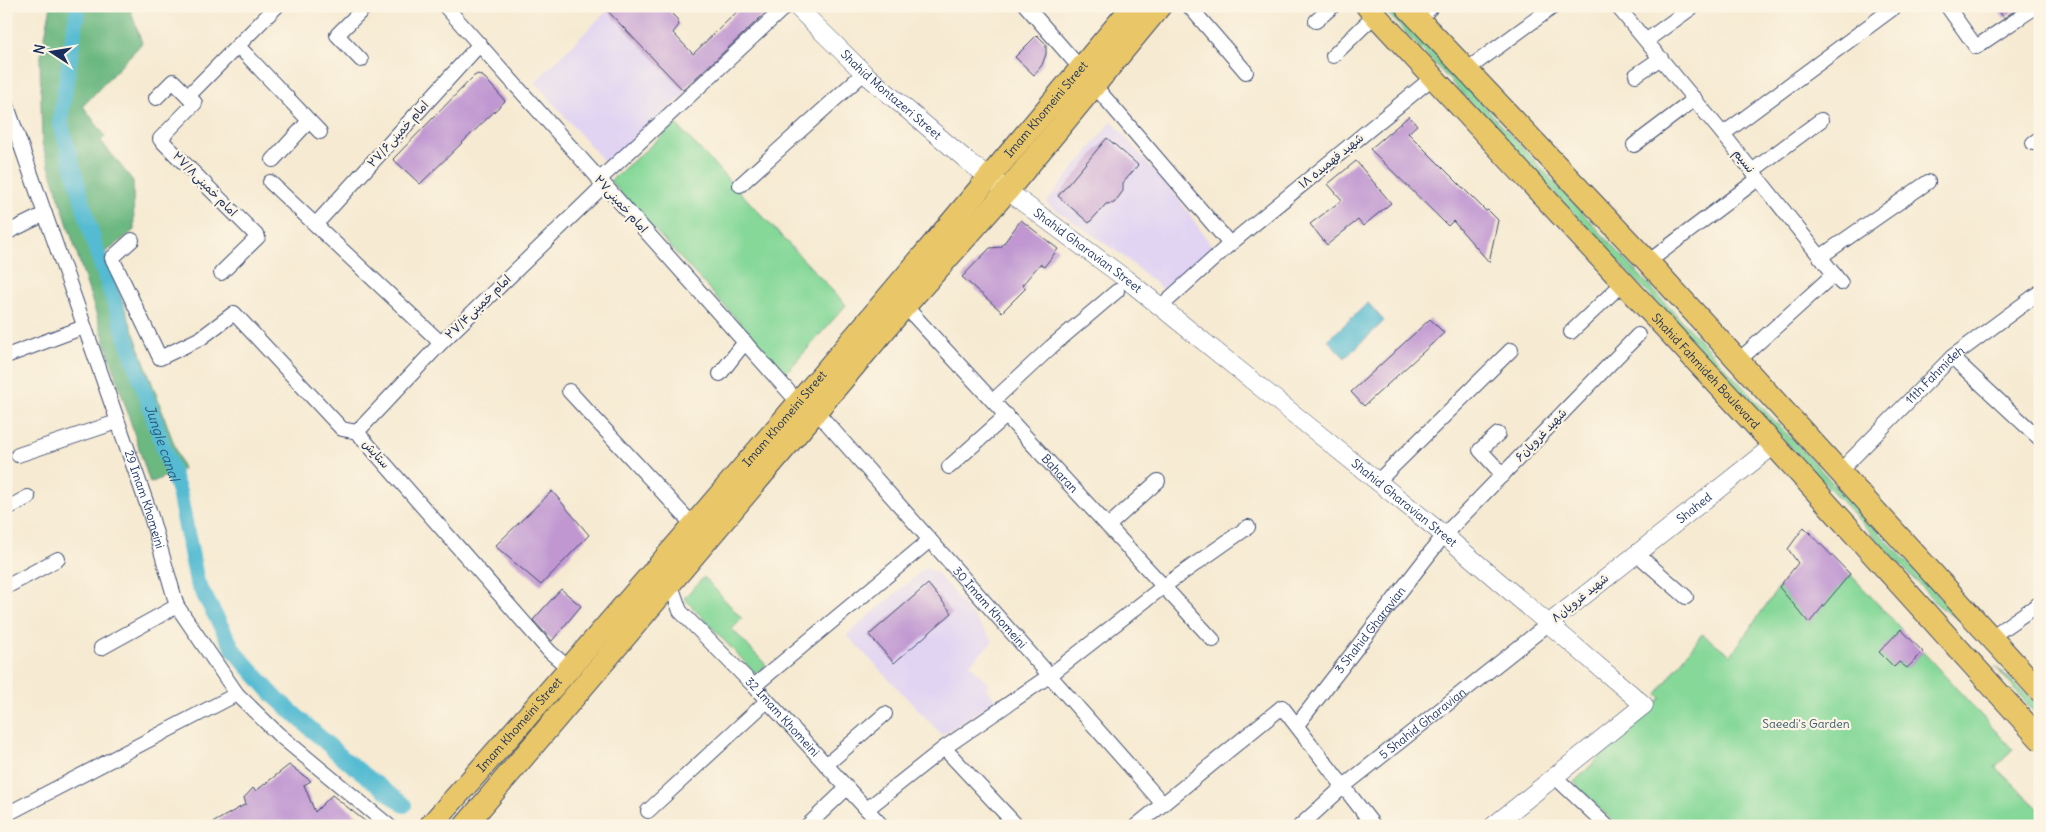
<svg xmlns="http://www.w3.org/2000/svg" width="2046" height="832" viewBox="0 0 2046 832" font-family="Delius,'Playpen Sans Arabic',sans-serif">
<rect width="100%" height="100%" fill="#fcf5e5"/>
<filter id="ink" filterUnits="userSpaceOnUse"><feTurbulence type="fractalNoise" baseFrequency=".02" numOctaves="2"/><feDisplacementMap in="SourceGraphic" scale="10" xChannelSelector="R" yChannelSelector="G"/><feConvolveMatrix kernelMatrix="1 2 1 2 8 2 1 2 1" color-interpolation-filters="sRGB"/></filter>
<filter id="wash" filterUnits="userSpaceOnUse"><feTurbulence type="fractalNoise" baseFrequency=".0096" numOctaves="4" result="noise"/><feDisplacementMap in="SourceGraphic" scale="20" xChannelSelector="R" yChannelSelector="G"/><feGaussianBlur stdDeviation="1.12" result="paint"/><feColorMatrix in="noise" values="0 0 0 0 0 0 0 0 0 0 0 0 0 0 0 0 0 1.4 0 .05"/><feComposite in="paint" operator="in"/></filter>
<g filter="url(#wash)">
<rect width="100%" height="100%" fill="#f6ead2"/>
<g fill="#e1d4f3">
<polygon points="607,11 686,93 607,165 535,82"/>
<polygon points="1112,121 1180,201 1216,252 1167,293 1122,255 1046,203"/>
<polygon points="925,568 936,572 993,641 970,664 989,685 986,688 996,700 942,735 847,635"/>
</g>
<g fill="#86d899" stroke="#50847c">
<polygon points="1381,6 1392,6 1725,368 1964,623 1941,608"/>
<polygon points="676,124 846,305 786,373 610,181"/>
<polygon points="1850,574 1901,629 1879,653 1894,667 1899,662 1907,668 1923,652 2013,750 1995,767 2040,810 2040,826 1617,826 1574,782 1661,698 1657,694 1702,634 1731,655 1779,587 1809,622"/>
<polygon points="704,577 742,619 732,629 766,665 756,674 684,598"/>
<polygon points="1995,666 2040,707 2040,719"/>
</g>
<polygon fill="#6cb881" stroke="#447470" points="51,6 129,6 142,43 83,106 105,136 101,141 133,181 134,230 105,253 183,469 150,483 42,144 40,61"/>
<polygon fill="#54bbd2" stroke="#387598" points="1368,303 1384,321 1345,358 1328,340"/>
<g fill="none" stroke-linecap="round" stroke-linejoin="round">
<path stroke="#54bbd2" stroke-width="16" id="s1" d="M78,6L60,121L94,243L179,492L197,582L235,652L273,695L343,758L404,805"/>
</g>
<g id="blocks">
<g fill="#c097d1">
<polygon points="603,6 664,6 677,19 679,25 673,33 693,54 743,6 773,6 683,90"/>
<polygon points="1995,6 2021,6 2004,18"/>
<polygon points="1037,35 1046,44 1046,54 1042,65 1034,75 1015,57"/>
<polygon points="478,74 485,78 505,101 420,184 393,159 474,76"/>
<polygon points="1409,116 1417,125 1408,133 1486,211 1488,210 1498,220 1489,262 1453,221 1448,226 1370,149"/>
<polygon points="1107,138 1138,165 1123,183 1123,191 1114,203 1106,204 1089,223 1058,196"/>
<polygon points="1356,161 1391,203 1363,226 1358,220 1327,245 1310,224 1342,200 1328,184"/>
<polygon points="1021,220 1058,249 1044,267 1040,264 1022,285 1026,288 1002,312 962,277 990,248 1001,247"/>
<polygon points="1430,319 1444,333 1364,406 1351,392"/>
<polygon points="552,491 589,535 541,585 495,546"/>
<polygon points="1804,527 1850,574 1809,623 1779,587 1798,563 1788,549"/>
<polygon points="928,584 952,613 894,663 869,635"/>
<polygon points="561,589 581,606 552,641 533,620"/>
<polygon points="1901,629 1923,652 1907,668 1899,662 1894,667 1879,652"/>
<polygon points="289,765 311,781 304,785 315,812 332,795 371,826 207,826 246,804 244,798 253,788 256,791"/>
</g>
</g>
</g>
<g filter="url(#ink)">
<use href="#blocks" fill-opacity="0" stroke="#3c4b6f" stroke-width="1"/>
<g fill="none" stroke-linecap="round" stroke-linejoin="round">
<g stroke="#3c4b6f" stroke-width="16">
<g id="minor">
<polyline points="445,6 798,402"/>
<polyline points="1026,6 1081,69"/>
<polyline points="1189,6 1246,72"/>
<polyline points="1617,6 1723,134 1841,283"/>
<polyline points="1947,6 1976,47 2037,6"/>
<polyline points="1419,20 1432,6"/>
<polyline points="1316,21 1333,6"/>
<polyline points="1647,40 1694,6"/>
<polyline points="238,46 320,132"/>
<polyline points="1333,56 1375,15"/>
<polyline points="361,60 337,35 366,6"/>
<polyline points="1465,71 1554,6"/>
<polyline points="1636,75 1661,58"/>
<polyline points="1094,85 1230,244"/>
<polyline points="188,96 277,6"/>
<polyline points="156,98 173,81 195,103 160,139 258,237 221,273"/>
<path id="s2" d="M6,103L150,513L177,606L237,694L278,734L389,826"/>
<polyline points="1723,134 1896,6"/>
<polyline points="2033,143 2040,138"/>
<polyline points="1634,145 1695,99"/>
<polyline points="273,160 309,121"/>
<polyline points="1752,171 1821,120"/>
<polyline points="599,180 786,6"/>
<polyline points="270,182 441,343"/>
<polyline points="740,185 864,73"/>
<polyline points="316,224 480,44"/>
<polyline points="6,233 45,214"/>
<polyline points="132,240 112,258 160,358 201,338 234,313 342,429 357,432 550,652 570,669"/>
<polyline points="1820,257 1928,182"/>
<polyline points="1648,262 1758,179"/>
<path id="s3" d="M905,306L1213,640"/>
<polyline points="1160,307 1230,244 1432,78"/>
<polyline points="1571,332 1623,283"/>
<polyline points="9,355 84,327"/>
<polyline points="1952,357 2040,439"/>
<polyline points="1738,361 1834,274"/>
<polyline points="720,374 745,342"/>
<polyline points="569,391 693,525"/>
<polyline points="994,400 1051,347 1117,291"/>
<path id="s4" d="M817,412L1163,804"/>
<polyline points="357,432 441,343 604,185"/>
<polyline points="1498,434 1480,450 1503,475"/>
<polyline points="18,455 117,422"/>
<polyline points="949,467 1007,415"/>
<path id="s5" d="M1840,471L1952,357L2040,292"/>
<polyline points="1377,482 1511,350"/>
<polyline points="6,509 28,497"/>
<polyline points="1108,526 1158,481"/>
<polyline points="1637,554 1686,597"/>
<path id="s6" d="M670,582L680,611L754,686L882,826"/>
<polyline points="6,587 58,559"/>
<polyline points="1991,637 2040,603"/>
<polyline points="101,648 177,606"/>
<polyline points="754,686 930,540"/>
<path id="s7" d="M1297,725L1444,535L1638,335"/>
<polyline points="944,748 1017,826"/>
<polyline points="826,765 885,714"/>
<polyline points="1555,777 1607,826"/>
<polyline points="867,809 944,748 1049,676 1164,586 1248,527"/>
<polyline points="648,811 767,701"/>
<polyline points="9,813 237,694"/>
<polyline points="807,826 847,788"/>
<polyline points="1136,826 1282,707 1374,826"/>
<path id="s8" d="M1300,826L1344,786L1547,625"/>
</g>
</g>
<g stroke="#3c4b6f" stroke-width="19">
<g id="tertiary">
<path id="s9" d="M796,6L864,73L970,163L1126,279L1444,535L1644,705L1493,826"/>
<path id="s10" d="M1547,625L1774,445"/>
</g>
</g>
<g stroke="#3c4b6f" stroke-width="24">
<g id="primary">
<path id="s11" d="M1367,6L1774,445L2040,739"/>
<polyline points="1406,6 1648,262 2040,691"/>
<path id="s12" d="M430,826C670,557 902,282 1133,6"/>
<polyline points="465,826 905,306 1007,191 1160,6"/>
</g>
</g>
<use href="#minor" stroke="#fff" stroke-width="14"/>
<use href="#tertiary" stroke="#fff" stroke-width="18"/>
<use href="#primary" stroke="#e9c769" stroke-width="22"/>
</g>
</g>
<g text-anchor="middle" stroke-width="4.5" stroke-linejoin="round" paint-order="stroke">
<g font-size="12" fill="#1b2f5e" stroke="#fcf5e5">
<text dy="4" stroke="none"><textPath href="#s9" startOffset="130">Shahid Montazeri Street</textPath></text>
<text dy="4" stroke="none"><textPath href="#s12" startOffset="945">Imam Khomeini Street</textPath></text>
<text transform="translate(398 134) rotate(-48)" y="4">امام خمینی۲۷/۶</text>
<text transform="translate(1331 161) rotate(-39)" y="4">شهید فهمیده ۱۸</text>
<text transform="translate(1744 161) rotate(52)" y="4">نسیم</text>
<text transform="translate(205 184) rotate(45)" y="4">امام خمینی۲۷/۸</text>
<text transform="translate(621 204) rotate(48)" y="4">امام خمینی۲۷</text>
<text dy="4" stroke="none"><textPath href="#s9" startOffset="381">Shahid Gharavian Street</textPath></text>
<text transform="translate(478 307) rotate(-44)" y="4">امام خمینی۲۷/۴</text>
<text dy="4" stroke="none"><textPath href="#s11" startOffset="498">Shahid Fahmideh Boulevard</textPath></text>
<text dy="4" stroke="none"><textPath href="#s5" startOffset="135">11th Fahmideh</textPath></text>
<text dy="4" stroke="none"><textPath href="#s12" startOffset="540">Imam Khomeini Street</textPath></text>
<text transform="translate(1541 435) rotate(-46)" y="4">شهید غرویان۶</text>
<text transform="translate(376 454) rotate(48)" y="4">ستایش</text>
<text dy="4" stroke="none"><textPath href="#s3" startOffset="228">Baharan</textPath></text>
<text dy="4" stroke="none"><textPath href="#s2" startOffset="420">29 Imam Khomeini</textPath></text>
<text dy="4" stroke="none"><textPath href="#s9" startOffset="786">Shahid Gharavian Street</textPath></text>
<text dy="4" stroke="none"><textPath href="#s10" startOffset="188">Shahed</textPath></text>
<text transform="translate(1580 598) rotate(-39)" y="4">شهید غرویان۸</text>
<text dy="4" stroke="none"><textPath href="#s4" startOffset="261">30 Imam Khomeini</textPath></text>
<text dy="4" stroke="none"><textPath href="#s7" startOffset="120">3 Shahid Gharavian</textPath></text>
<text dy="4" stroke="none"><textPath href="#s6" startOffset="178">32 Imam Khomeini</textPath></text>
<text dy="4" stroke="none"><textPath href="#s8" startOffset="160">5 Shahid Gharavian</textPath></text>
<text dy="4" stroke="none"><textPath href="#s12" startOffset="135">Imam Khomeini Street</textPath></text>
</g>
<g font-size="12" fill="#36596d" stroke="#fcf5e5">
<text x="1806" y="728">Saeedi's Garden</text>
</g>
<g font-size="14" font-style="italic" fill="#2c5981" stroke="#fcf5e5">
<text dy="5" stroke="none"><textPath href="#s1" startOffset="454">Jungle canal</textPath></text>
</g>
</g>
<rect width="2046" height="832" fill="none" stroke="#fcf5e5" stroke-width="25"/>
<g transform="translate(52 52) rotate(282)" stroke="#fcf5e5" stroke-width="4" paint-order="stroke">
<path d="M0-4L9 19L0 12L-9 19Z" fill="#1b2f5e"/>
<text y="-8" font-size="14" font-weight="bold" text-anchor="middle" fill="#1b2f5e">N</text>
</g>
</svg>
